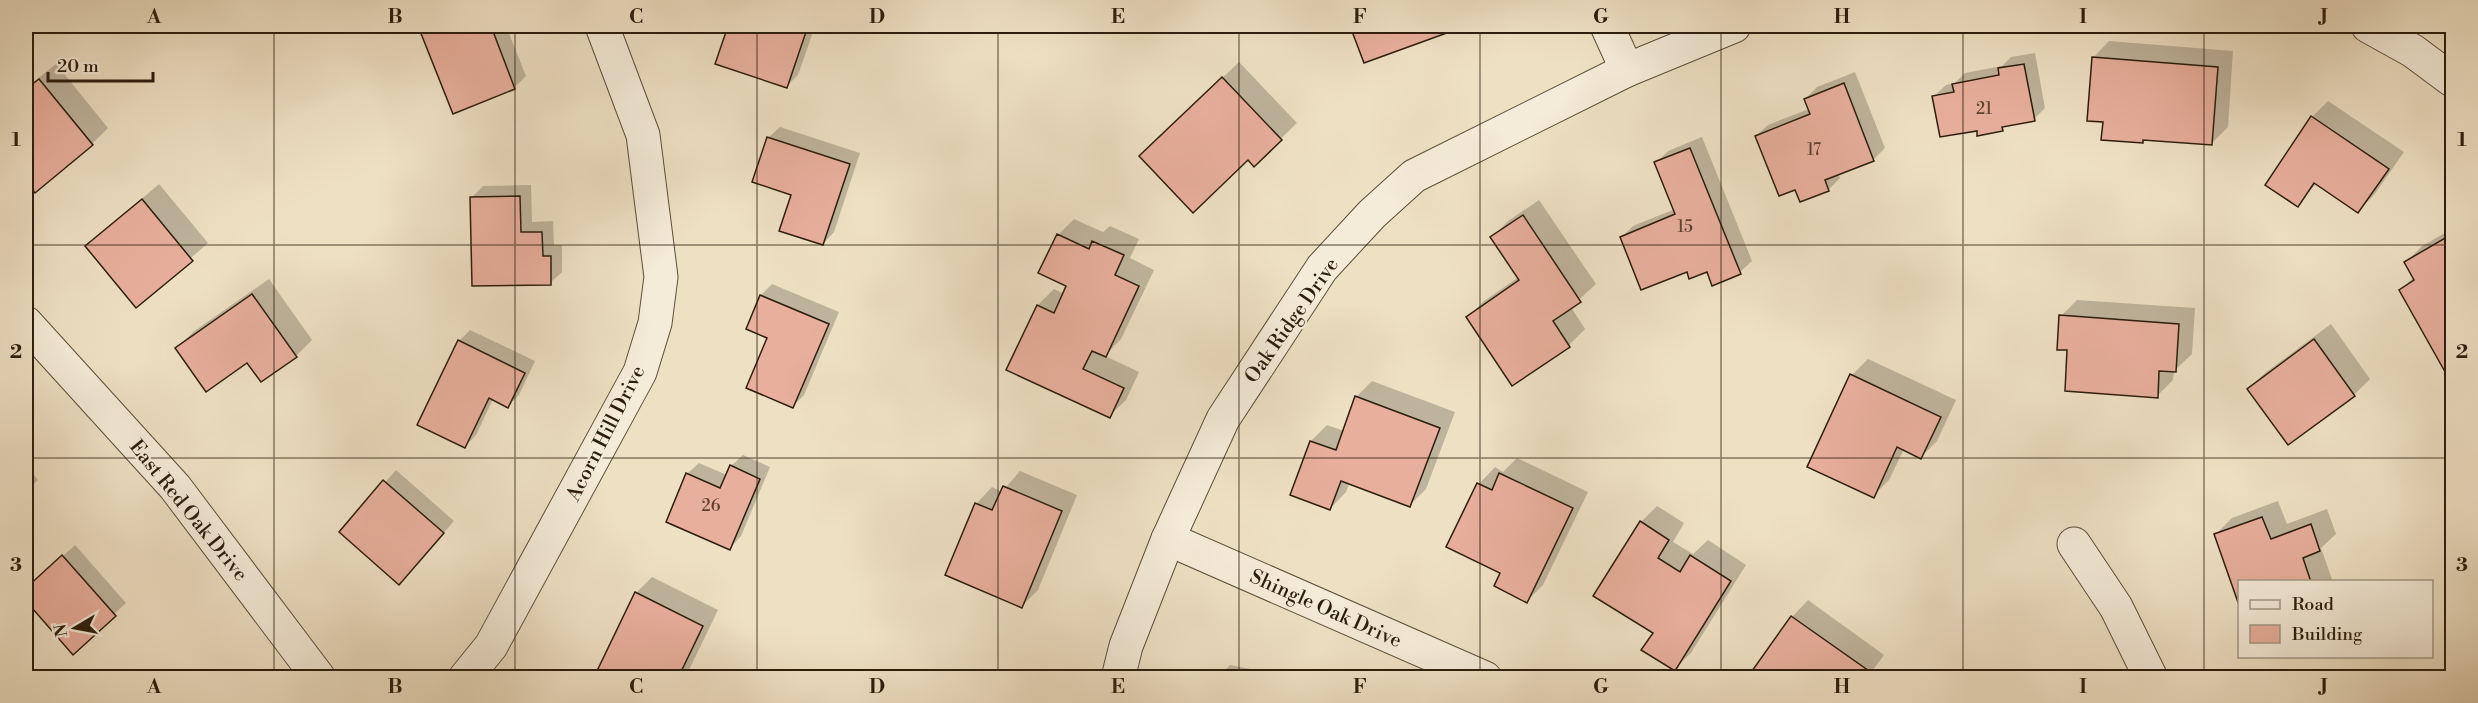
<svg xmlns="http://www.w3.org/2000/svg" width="2478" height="703" viewBox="0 0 2478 703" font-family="'Libre Bodoni',serif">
<rect width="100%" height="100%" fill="#eee0c3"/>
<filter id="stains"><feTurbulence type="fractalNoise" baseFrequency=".00333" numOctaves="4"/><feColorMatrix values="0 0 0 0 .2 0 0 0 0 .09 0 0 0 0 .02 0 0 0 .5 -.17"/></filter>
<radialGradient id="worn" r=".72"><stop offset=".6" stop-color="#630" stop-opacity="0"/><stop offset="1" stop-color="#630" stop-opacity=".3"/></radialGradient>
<g fill="#0003">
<polygon points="420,26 506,26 526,76 514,88 454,112"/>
<polygon points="729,26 815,26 798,75 787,86 717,63"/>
<polygon points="1352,26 1462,26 1364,61"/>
<polygon points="2109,41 2233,51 2228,127 2212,143 2146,138 2143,142 2105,121 2093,58"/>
<polygon points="2035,53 2045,108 2034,119 2007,124 2002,130 1978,129 1934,96 1946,85 1955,83 1965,73 2002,66 2011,57"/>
<polygon points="1239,62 1297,123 1254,165 1248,158 1158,140"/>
<polygon points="56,64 108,128 92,144 35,190 26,179 26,88"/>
<polygon points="1855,72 1885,148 1873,160 1838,174 1840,178 1828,190 1796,188 1756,136 1768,125 1809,109 1805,99 1817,87"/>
<polygon points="2328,101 2404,152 2374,195 2358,211 2317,183 2297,205 2312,117"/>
<polygon points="780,127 860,153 834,232 823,244 792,194 768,138"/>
<polygon points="1702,137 1752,261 1740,272 1688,270 1622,237 1633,226 1675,209 1656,163 1668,151"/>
<polygon points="159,184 208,243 136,306 87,246"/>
<polygon points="531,185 532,222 553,221 554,245 562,245 562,272 550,283 472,197 483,186"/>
<polygon points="1539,200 1596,284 1571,307 1585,329 1569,345 1513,384 1468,317 1484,301 1519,277 1492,238 1508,221"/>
<polygon points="1074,219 1103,232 1110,226 1139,239 1130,258 1154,270 1121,339 1105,356 1139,372 1126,400 1109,416 1008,369 1038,305 1054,289 1064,294 1068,285 1058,235"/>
<polygon points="2452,229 2452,363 2444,368 2400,290 2414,277 2406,262 2422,246"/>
<polygon points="269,279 312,340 296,356 247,360 177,348 193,332"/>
<polygon points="772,284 839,312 804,395 793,406 769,338 747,328 761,295"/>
<polygon points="2077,300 2195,308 2192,354 2174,371 2173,380 2157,396 2069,349 2061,316"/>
<polygon points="2331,324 2370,379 2354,395 2249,389 2265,373"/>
<polygon points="470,330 535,361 519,395 508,406 493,399 476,435 465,446 459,341"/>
<polygon points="1868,359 1956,400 1937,441 1921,457 1904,449 1889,480 1873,496 1852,375"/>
<polygon points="1372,381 1455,412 1426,489 1410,505 1350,482 1346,492 1330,509 1292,494 1311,441 1327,425 1344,431 1356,397"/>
<polygon points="743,455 770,467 741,536 730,548 687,474 699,463 727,475 731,466"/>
<polygon points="1517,458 1588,492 1543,585 1527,601 1502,572 1448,546 1479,484 1495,467 1503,472"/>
<polygon points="26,464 38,480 26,492"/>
<polygon points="396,470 454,521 411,571 341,532"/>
<polygon points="1020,471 1077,495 1038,590 1022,606 976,504 992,487 1002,492"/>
<polygon points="2278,501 2287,524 2327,509 2336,534 2321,548 2333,582 2240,582 2216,534 2232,518"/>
<polygon points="1657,506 1684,523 1673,542 1693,554 1708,540 1746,565 1691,653 1674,669 1655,632 1641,522"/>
<polygon points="75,545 126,603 73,652 26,598 26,590"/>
<polygon points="652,577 718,610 685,678 608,678 636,593"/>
<polygon points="1808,600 1884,655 1867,678 1749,678 1792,617"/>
<polygon points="1230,665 1266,672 1265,678 1217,678"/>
</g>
<g fill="#e8af9c" stroke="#2c1d0c" stroke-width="1.5">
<polygon points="418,26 491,26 515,89 453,114"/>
<polygon points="728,26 808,26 787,88 715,64"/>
<polygon points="1350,26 1466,26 1364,63"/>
<polygon points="2092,57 2218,67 2212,145 2143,140 2143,143 2101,140 2103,122 2087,121"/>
<polygon points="2024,64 2035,121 2002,127 2003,131 1977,136 1977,131 1940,137 1932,96 1954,92 1952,84 1999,75 1998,68"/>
<polygon points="1222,77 1282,140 1254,167 1248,160 1193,213 1139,156"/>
<polygon points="39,79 93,145 35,193 26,181 26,89"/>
<polygon points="1844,83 1874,161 1825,180 1829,191 1800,202 1795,190 1779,196 1755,136 1810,114 1804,99"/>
<polygon points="2311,116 2389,169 2358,213 2314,183 2298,207 2265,185"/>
<polygon points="767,137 850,164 823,245 779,231 791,195 752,182"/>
<polygon points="1690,148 1741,274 1712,286 1707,272 1689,279 1687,272 1641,290 1620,237 1675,214 1654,162"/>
<polygon points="520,196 521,232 542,232 543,256 551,256 551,285 472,286 470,197"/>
<polygon points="142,199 193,261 136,308 85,246"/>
<polygon points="1523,215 1581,302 1553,321 1570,347 1512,386 1466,317 1519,280 1490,237"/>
<polygon points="1057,234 1089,249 1092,241 1124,255 1115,275 1139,286 1106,357 1092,351 1083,369 1124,388 1110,418 1006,370 1037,305 1054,313 1066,286 1038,273"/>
<polygon points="2452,234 2452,365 2444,370 2399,290 2414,280 2404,262"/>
<polygon points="252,294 297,357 261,382 247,363 206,392 175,348"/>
<polygon points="760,295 829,324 793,408 746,388 767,338 746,329"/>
<polygon points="2059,315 2179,324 2176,372 2159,371 2158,398 2065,391 2067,350 2057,350"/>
<polygon points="2314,339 2355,396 2288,445 2247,389"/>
<polygon points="458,340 525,373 508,408 489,398 465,448 417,425"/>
<polygon points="1850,374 1941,417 1921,459 1897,447 1874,498 1807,467"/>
<polygon points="1355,396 1440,428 1410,507 1341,481 1330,510 1290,495 1310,441 1336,450"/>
<polygon points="730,465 760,479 730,550 666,522 686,473 720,488"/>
<polygon points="1499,473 1573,508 1527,603 1494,586 1500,573 1446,547 1477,483 1492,490"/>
<polygon points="383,480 444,533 399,585 339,532"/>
<polygon points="1003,486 1062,511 1022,608 945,575 975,503 992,510"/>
<polygon points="2262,517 2271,539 2311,524 2320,551 2303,558 2311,582 2240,582 2240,608 2214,534"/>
<polygon points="1640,521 1669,540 1658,558 1680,572 1690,555 1731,581 1675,671 1641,650 1653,633 1593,596"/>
<polygon points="62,555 116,616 73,655 26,601 26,588"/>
<polygon points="635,592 703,626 678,678 604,678 596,673"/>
<polygon points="1791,616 1869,671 1864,678 1747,678"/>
</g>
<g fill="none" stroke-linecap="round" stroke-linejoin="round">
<g stroke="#5c4e3a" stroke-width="35">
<g id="minor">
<polyline points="1607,26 1627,70"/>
<polyline points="2368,26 2413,51 2452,80"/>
<polyline points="26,323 175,487 319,678"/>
<polyline points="1168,539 1485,678"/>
<polyline points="2074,544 2116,607 2151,678"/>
<polyline points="465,678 491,646 640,372 655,323 661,277 643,135 602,26"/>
<polyline points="1118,678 1126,646 1168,539 1223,419 1322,268 1372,214 1414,176 1627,70 1734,26"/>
</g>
</g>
<use href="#minor" stroke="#f4ebd8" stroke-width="33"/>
</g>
<path fill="none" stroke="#2c1d0c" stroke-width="1.5" stroke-opacity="0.55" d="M274,26V678M515,26V678M757,26V678M998,26V678M1239,26V678M1480,26V678M1721,26V678M1963,26V678M2204,26V678M26,245H2452M26,458H2452"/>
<g text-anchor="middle" stroke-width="4.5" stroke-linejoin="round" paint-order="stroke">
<g font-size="16" fill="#5b4230">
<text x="1984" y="114">21</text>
<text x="1814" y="155">17</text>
<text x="1685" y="232">15</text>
<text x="711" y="511">26</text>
</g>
<g font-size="20" fill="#2c1d0c" stroke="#f4ebd8">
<text transform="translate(1291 320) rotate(-55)" y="7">Oak Ridge Drive</text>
<text transform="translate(605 433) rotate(-63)" y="7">Acorn Hill Drive</text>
<text transform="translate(189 510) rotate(51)" y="7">East Red Oak Drive</text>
<text transform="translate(1326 608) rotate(24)" y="7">Shingle Oak Drive</text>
</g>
</g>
<rect width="2478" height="703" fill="none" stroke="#eee0c3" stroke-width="66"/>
<rect x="2238" y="580" width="195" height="78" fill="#f4ebd8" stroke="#a49986" stroke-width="1.5"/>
<rect x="2250" y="600" width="30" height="9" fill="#f4ebd8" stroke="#a49986" stroke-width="1.5"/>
<text x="2292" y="610" font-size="18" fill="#2c1d0c">Road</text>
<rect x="2250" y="625" width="30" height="18" fill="#e8af9c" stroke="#a49986" stroke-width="1.5"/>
<text x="2292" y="640" font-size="18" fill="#2c1d0c">Building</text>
<g transform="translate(75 628) rotate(260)" stroke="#f4ebd8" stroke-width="4.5" paint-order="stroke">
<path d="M0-4.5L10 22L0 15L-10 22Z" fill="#2c1d0c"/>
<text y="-9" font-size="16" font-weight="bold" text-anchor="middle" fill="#2c1d0c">N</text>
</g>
<path d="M48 72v9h105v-9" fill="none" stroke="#2c1d0c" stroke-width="3"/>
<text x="57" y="72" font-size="18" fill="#2c1d0c" stroke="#f4ebd8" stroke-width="4.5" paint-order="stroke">20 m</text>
<rect x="33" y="33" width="2412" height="637" fill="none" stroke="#2c1d0c" stroke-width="2"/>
<g font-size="20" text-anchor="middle" font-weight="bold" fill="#2c1d0c">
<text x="154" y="23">A</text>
<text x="395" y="23">B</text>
<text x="636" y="23">C</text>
<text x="877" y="23">D</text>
<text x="1118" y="23">E</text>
<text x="1360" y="23">F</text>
<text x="1601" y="23">G</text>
<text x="1842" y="23">H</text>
<text x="2083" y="23">I</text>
<text x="2324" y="23">J</text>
<text x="16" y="146">1</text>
<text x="2462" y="146">1</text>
<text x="16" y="358">2</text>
<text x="2462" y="358">2</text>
<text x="16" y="571">3</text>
<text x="2462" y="571">3</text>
<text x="154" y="693">A</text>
<text x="395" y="693">B</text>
<text x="636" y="693">C</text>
<text x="877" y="693">D</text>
<text x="1118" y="693">E</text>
<text x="1360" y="693">F</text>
<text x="1601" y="693">G</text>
<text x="1842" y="693">H</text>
<text x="2083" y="693">I</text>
<text x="2324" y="693">J</text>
</g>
<rect width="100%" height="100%" filter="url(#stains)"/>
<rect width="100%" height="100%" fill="url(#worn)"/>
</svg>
